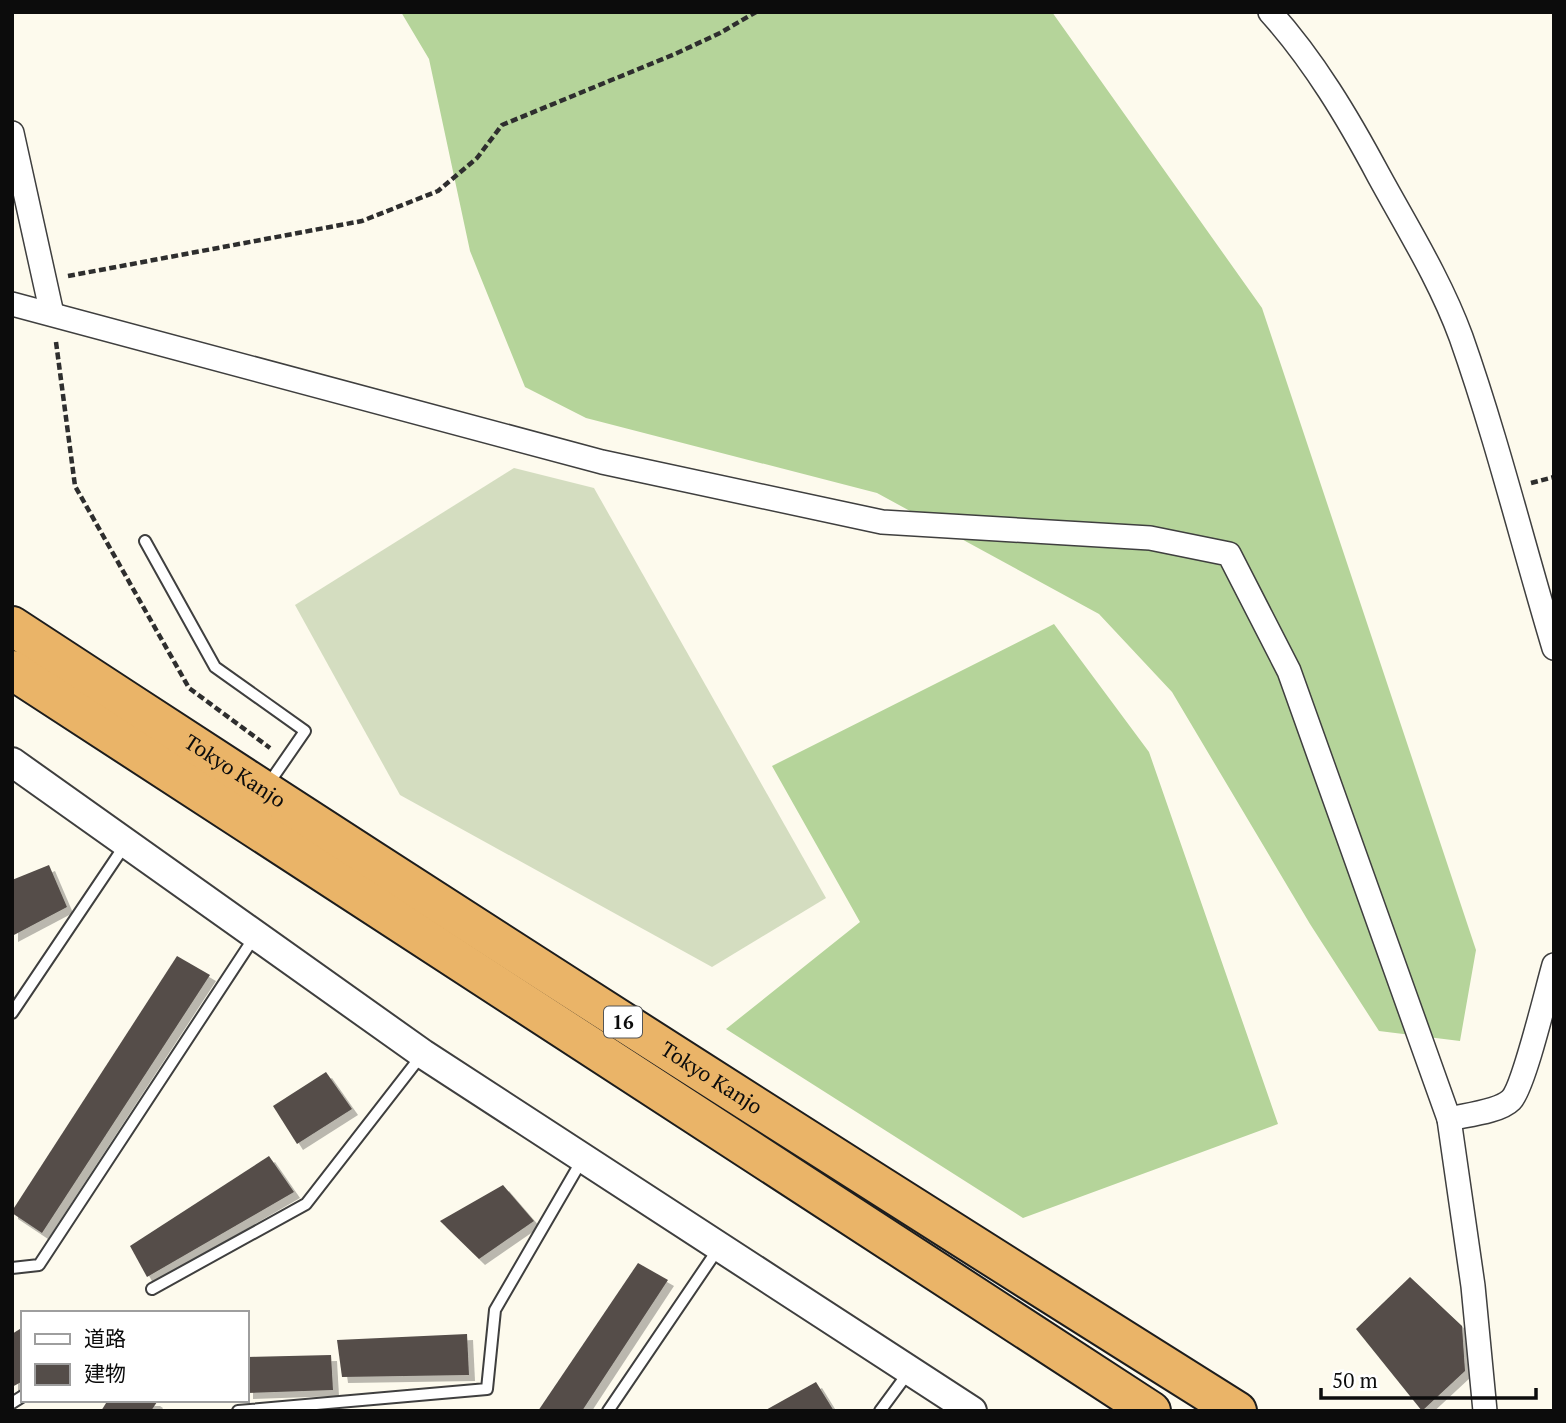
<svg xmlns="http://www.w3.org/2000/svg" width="1566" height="1423" viewBox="0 0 1566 1423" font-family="'PT Serif','Noto Sans JP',serif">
<defs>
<filter id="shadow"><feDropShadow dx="6" dy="6" stdDeviation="0" flood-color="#0004"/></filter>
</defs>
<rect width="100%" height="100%" fill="#fdfaed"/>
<g fill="#b5d49a">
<polygon points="401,12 1052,12 1262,308 1476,950 1460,1041 1379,1031 1310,924 1172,692 1099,614 877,493 586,418 525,387 470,251 429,59"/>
<polygon points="1054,624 1149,752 1278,1124 1023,1218 726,1029 860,922 772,766"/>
</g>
<polygon fill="#d4ddc0" points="514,468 594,488 826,898 712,967 400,795 295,605"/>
<g fill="#544d49" filter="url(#shadow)">
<polygon points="49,865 67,907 12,936 12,880"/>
<polygon points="177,956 210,975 42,1233 12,1213 12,1211"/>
<polygon points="326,1072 352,1109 297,1144 273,1106"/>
<polygon points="269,1156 294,1192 147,1277 130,1246"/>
<polygon points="503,1185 534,1221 479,1259 440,1221"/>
<polygon points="638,1263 668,1280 582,1411 538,1411"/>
<polygon points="1410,1277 1462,1326 1465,1371 1422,1411 1356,1329"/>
<polygon points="23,1327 23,1381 12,1387 12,1334"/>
<polygon points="467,1334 469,1375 342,1377 337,1340"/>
<polygon points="331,1355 333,1390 247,1393 247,1357"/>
<polygon points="816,1382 834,1411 764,1411"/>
<polygon points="108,1400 154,1400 157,1402 151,1411 101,1411"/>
</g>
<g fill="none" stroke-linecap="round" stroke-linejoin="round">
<g stroke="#3f3f3f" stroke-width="14">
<g id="service">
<polyline points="145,541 215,667 305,731 267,786"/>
<polyline points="12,1013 125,845"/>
<polyline points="12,1268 39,1265 255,936"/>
<polyline points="152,1289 306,1204 421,1056"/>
<polyline points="12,1403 23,1396"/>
<polyline points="238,1411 487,1389 495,1310 582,1160"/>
<polyline points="608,1411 718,1249"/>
<polyline points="880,1411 908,1373"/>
</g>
</g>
<g stroke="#3f3f3f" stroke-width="26">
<g id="minor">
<path d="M1270,12C1314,61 1348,118 1379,176C1408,229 1440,280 1461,337C1497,439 1523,545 1554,648"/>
<polyline points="12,133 52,314"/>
<polyline points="12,304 602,462 882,522 1150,538 1229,554 1289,671 1449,1119 1473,1286 1485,1411"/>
<path d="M1449,1119C1465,1115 1499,1112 1511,1100C1524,1087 1547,989 1554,965"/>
</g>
</g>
<g stroke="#3f3f3f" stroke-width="32">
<polyline id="tertiary" points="12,762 423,1054 972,1411"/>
</g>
<g stroke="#1d1d1d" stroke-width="42">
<g id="trunk">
<path id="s1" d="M12,626C418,892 826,1153 1237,1411"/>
<polyline points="12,670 1151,1411"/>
</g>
</g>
<g stroke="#2e2e2e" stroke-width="4.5" stroke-dasharray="7 3.5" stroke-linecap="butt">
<polyline points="68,276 362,221 438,191 477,158 502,125 675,54 720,33 756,12"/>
<polyline points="56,342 75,486 189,688 270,748"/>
<polyline points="1531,483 1554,477"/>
</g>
<use href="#service" stroke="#fff" stroke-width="10"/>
<use href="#minor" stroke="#fff" stroke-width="23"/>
<use href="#tertiary" stroke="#fff" stroke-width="28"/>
<use href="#trunk" stroke="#eab468" stroke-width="38"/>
</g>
<g text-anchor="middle" stroke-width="7" stroke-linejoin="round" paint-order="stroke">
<rect fill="#fff" stroke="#555" stroke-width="2" x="604" y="1006.5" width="38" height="31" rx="5"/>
<g font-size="19" font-weight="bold" fill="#0c0c0c">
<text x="623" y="1029">16</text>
</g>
<g font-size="21" fill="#0c0c0c" stroke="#fff">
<text dy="7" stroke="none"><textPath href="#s1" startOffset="266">Tokyo Kanjo</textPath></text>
<text dy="7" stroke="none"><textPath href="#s1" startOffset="833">Tokyo Kanjo</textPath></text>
</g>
</g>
<rect width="1566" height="1423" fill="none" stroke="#0c0c0c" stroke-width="28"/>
<rect x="21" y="1311" width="228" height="91" fill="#ffffff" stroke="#9e9e9e" stroke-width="2"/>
<rect x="35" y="1334" width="35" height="10" fill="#ffffff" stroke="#9e9e9e" stroke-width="2"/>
<text x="84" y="1346" font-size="21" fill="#0c0c0c">道路</text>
<rect x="35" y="1364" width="35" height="21" fill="#544d49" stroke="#9e9e9e" stroke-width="2"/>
<text x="84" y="1381" font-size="21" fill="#0c0c0c">建物</text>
<path d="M1321 1388v10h215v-10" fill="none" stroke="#0c0c0c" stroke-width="3.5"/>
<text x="1332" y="1388" font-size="21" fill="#0c0c0c" stroke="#ffffff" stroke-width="5" paint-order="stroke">50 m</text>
</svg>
